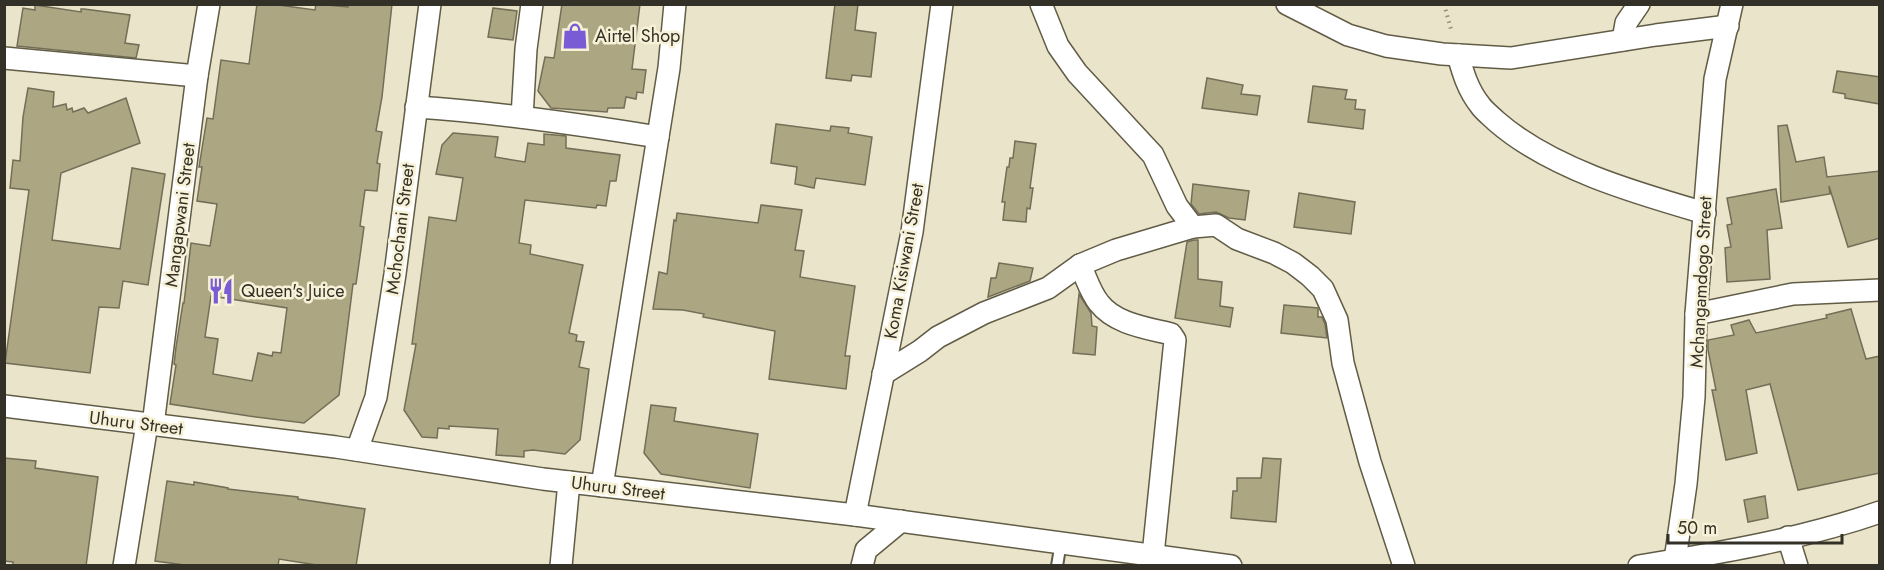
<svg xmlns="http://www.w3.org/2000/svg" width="1884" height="570" viewBox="0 0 1884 570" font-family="Jost,sans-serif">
<rect width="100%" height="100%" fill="#eae4ca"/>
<g fill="#ada683" stroke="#736e57" stroke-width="1.5" fill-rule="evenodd">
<path d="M257,4H271L315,10L316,4L348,7L349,4H392L382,97L376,131L382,132L377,163L380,164L377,191L365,190L360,226L364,227L360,256L356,284H353L339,395L304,423L249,416L170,404L176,365L174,364L176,347L183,303H184L191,243L210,246L217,204L197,201L202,167H199L207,118L213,119L221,60L249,64ZM211,296L287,308L281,353L273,352L272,356L258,353L252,381L213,374L218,339L205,337Z"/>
<polygon points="562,4 640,4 632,69 646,70 643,93 637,92 636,99 626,97 624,108 608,108 607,112 551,108 538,91 545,57 554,58"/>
<polygon points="835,4 858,4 855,30 876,33 871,77 852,75 851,81 826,78"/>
<polygon points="35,5 81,12 81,9 84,9 130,15 125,43 139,45 136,58 17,46 23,8 35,10"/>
<polygon points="493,8 517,11 513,40 488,37"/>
<polygon points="1837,71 1880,77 1880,104 1845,98 1845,94 1833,92"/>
<polygon points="1207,78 1243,85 1241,94 1260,96 1257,115 1202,108"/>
<polygon points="1313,86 1347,90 1345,99 1356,100 1355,109 1365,110 1363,129 1308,122"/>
<polygon points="28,88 54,92 53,107 66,104 67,110 72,108 73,112 84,108 88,113 126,98 140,143 61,173 52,240 120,249 132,168 165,174 148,285 123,281 119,308 99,307 90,373 5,363 29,190 10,188 13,160 20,161 23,117"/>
<polygon points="776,124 830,131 831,126 849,128 848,133 872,137 865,185 816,178 814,188 795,184 797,167 771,163"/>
<polygon points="1787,125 1796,162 1824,157 1827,177 1880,171 1880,238 1848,247 1829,186 1830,194 1781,202 1778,126"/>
<polygon points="453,133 498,137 495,157 525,162 528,143 544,145 544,134 566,136 566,148 620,155 616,181 610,181 606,206 597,205 596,208 525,200 519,243 531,245 530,254 583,265 569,333 577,335 576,341 584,342 579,367 589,369 580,440 565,454 533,450 524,451 524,457 496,455 498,429 449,426 449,429 438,428 437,438 422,437 404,410 416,344 412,344 429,217 456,221 463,178 436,174 442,145"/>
<polygon points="1015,141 1036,144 1030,188 1033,188 1030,209 1027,208 1026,222 1003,220 1005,202 1002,202 1007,167 1009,167 1010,158 1013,158"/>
<polygon points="1193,184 1249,191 1245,220 1229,218 1216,212 1199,214 1191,204"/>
<polygon points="1776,189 1782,228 1767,230 1770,279 1727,282 1725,248 1731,247 1727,225 1732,224 1727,198"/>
<polygon points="1299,193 1355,202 1351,234 1294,227"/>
<polygon points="761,205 802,210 795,250 804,251 800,277 855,286 845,356 850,356 846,389 769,379 775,331 703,317 704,314 683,310 653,309 659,272 667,274 674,220 676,221 677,213 758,223"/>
<polygon points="1194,240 1198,240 1198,279 1222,282 1220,306 1233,308 1230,327 1175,318 1187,242"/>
<polygon points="999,263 1033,268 1030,281 988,297 991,278 996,278"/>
<polygon points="1079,294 1091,313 1092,326 1097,327 1095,355 1073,353"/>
<polygon points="1284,305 1318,308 1318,317 1322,317 1325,324 1327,338 1281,333"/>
<polygon points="1851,309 1866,359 1880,356 1880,473 1798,490 1770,384 1746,390 1757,453 1726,460 1712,390 1716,390 1708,350 1708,340 1734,335 1731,325 1749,320 1756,333 1827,318 1826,315"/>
<polygon points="651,405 676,408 674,421 758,434 750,488 661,474 644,453"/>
<polygon points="4,458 36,461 35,468 98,477 86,566 13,566 13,562 4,561"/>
<polygon points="1263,458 1281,459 1276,522 1231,518 1233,491 1237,491 1237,478 1261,478"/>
<polygon points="167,481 194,485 194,482 228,488 228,489 298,497 298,499 365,509 356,566 323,566 279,559 278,566 192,566 155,561"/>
<polygon points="1765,496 1768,518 1748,522 1744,500"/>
</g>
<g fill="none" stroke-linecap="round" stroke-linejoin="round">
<g stroke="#615c46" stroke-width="14">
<polyline id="lane" points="1057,566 1061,542"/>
</g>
<g stroke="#615c46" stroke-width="24">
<g id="street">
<polyline points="1041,4 1058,46 1077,73 1153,155 1177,206 1193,227 1216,225 1237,239 1274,253 1293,263 1310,276 1323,289 1337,320 1343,363 1370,462 1404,566"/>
<polyline points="1287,4 1348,35 1386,46 1442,54 1511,58 1656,35 1728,26"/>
<polyline points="1623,40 1626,23 1639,4"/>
<path d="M1458,55C1463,73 1468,90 1480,105C1484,111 1491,116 1496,121C1551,169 1636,193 1705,213"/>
<polyline points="4,58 197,76"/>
<path d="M416,107C497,112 578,124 658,137"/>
<polyline points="522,117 526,49 532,4"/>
<path d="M1080,265C1086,277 1090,292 1099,303C1115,324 1147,328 1171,334L1175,340L1153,555"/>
<polyline points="1696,314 1793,294 1880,290"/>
<polyline points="883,374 920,351 938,337 984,313 1048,288 1080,265 1116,250 1193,227"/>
<polyline points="4,406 336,447 543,479 855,515 1231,566"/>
<polyline points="153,425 197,76 209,4"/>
<polyline points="357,450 376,397 395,274 430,4"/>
<polyline points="602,486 669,68 675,4"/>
<polyline points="855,515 912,232 942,4"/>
<polyline points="1788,537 1797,566"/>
<polyline points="1675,560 1686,484 1694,397 1696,314 1715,79 1732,4"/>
<polyline points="124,566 147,424"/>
<polyline points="561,566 569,482"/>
<polyline points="862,566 866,550 901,521"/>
<path d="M1639,566C1720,553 1802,539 1880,512"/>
</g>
</g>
<polyline stroke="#94907e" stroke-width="4" stroke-dasharray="1.5 4.5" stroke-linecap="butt" points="1444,4 1452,33"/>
<use href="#lane" stroke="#fff" stroke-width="10"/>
<use href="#street" stroke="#fff" stroke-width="21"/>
</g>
<defs>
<g id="shop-bare" transform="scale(2.07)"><path d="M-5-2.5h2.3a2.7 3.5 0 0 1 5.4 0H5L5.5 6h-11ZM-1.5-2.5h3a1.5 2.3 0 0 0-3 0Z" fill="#795bd5" stroke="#f7f1d7" stroke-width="2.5" paint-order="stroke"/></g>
<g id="restaurant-bare" transform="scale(2.07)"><path d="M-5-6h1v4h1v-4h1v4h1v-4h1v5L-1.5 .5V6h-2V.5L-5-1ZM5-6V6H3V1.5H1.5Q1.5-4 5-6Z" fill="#795bd5" stroke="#f7f1d7" stroke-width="2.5" paint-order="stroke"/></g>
</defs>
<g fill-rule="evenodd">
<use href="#shop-bare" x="575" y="36"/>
<use href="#restaurant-bare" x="221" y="291"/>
</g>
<g text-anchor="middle" stroke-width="5" stroke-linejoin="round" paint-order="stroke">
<g font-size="18" fill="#333127" stroke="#f7f1d7" text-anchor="start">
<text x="595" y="42">Airtel Shop</text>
<text x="241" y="297">Queen's Juice</text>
</g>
<g font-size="18" fill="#333127" stroke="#f7f1d7">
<text transform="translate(180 215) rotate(-83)" y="6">Mangapwani Street</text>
<text transform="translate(400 229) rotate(-83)" y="6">Mchochani Street</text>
<text transform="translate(904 261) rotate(-80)" y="6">Koma Kisiwani Street</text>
<text transform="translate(1701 282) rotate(-87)" y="6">Mchangamdogo Street</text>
<text transform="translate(136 423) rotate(7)" y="6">Uhuru Street</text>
<text transform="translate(618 488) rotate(7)" y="6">Uhuru Street</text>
</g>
</g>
<rect width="1884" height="570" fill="none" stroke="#333127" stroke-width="12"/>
<path d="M1668 534v9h174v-9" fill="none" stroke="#333127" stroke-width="3"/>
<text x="1677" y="534" font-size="18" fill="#333127" stroke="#f7f1d7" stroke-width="4.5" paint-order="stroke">50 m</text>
</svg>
